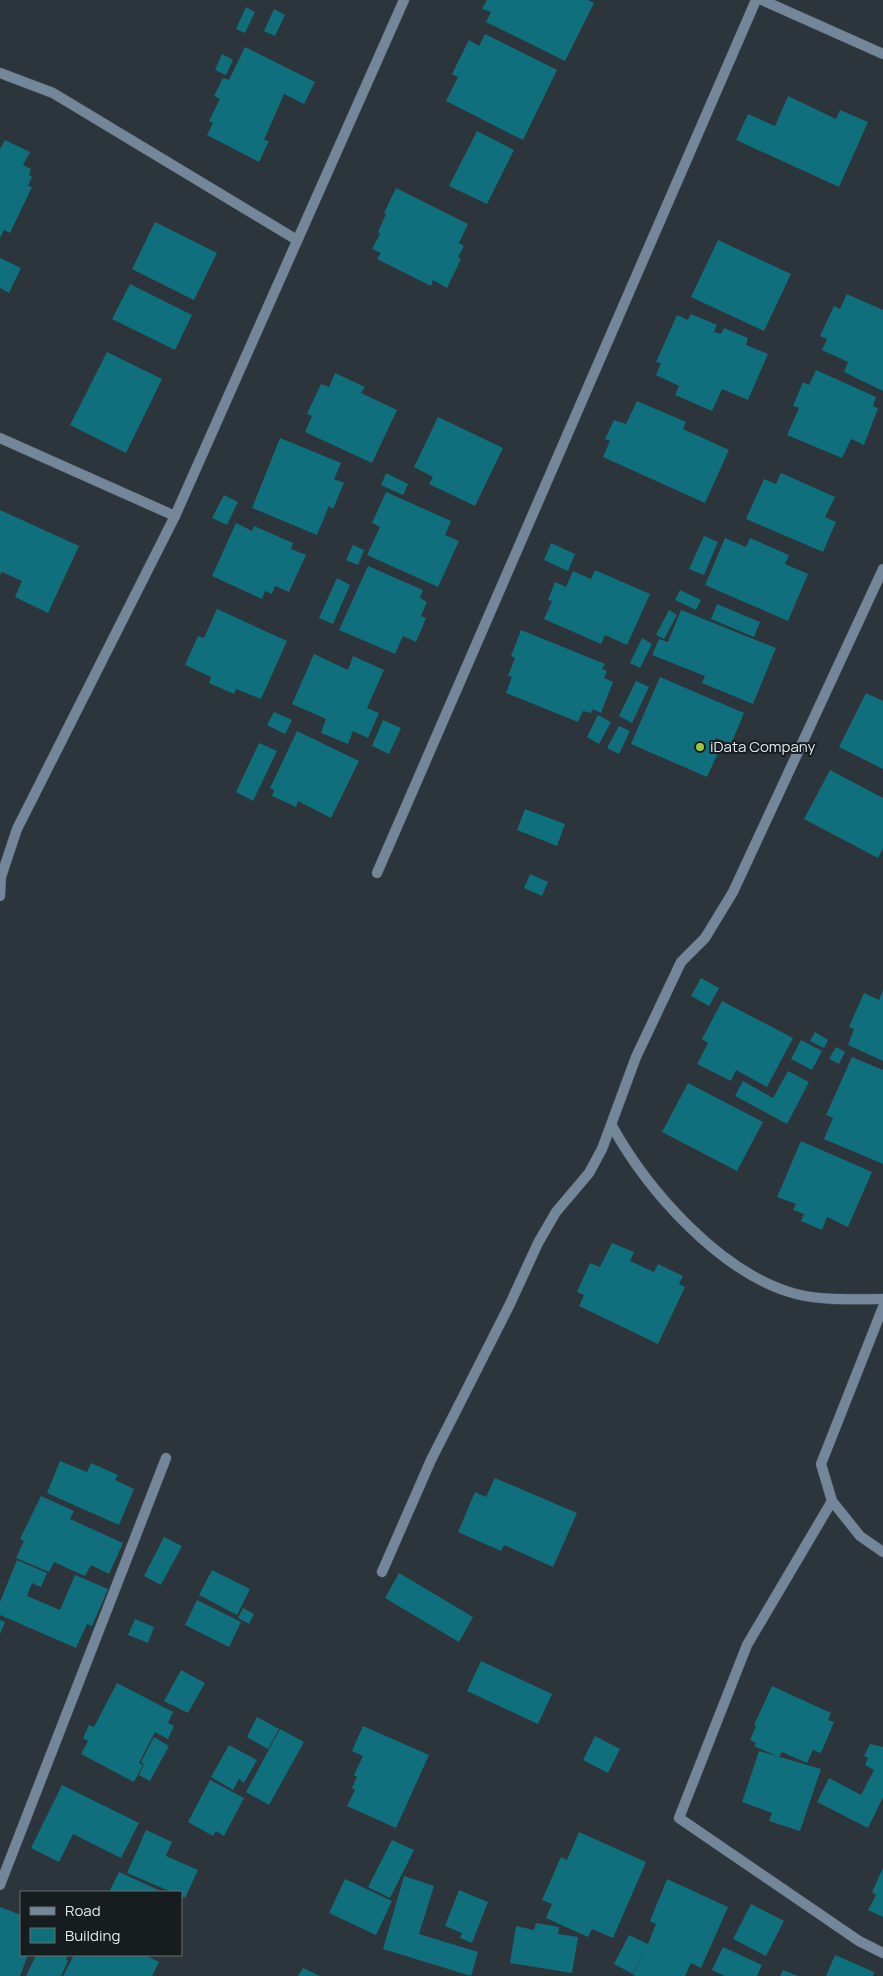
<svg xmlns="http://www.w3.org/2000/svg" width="883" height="1976" viewBox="0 0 883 1976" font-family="Manrope,sans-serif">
<rect width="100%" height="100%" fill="#2b353b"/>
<g fill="#106f7c">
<polygon points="487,0 588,0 594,3 565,61 486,22 491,12 482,9"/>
<polygon points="246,7 255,12 245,33 236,29"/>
<polygon points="274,9 285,15 275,36 264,31"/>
<polygon points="485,34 557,70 523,140 446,101 458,77 452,74 469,40 479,46"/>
<polygon points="245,47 315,82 304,104 284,94 264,140 269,141 259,162 207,135 213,123 209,121 220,99 214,96 223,78 229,80"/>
<polygon points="222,54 233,60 226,75 215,70"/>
<polygon points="788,96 836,119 840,110 868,122 839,187 736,140 748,114 775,126"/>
<polygon points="477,131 514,150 487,204 449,186"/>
<polygon points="5,140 30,152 23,165 31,169 29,175 32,177 28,186 32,187 10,233 4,230 0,238 0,149"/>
<polygon points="396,188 468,224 459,243 464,246 458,257 461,259 447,288 433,280 431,286 377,259 381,253 372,249 380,234 378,232 386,214 384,213"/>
<polygon points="155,222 217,253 194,300 132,269"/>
<polygon points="718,240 791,274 764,331 691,297"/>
<polygon points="0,258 21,268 9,293 0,288"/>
<polygon points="130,284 192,315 175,350 112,319"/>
<polygon points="847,294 883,310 883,391 844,372 848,362 822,350 827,339 820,336 834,306 840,309"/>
<polygon points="691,314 717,325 714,332 721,334 724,328 748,338 746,345 768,354 748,400 722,389 712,411 675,395 679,386 656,375 661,363 656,362 677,315 688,320"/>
<polygon points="107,352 162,379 126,453 70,425"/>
<polygon points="816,370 876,397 873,406 878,408 864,445 851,439 842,458 787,435 799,408 793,406 803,382 809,385"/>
<polygon points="335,373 365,387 361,393 397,410 372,463 305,432 312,416 307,414 321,384 329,387"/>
<polygon points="637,401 686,422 683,429 729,450 705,503 603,457 610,441 605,439 614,420 626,424"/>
<polygon points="438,417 503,448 475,506 429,484 433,477 414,467"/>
<polygon points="280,438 341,463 334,479 344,483 333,509 329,506 317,535 252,508"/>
<polygon points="386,473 408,484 403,495 381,485"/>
<polygon points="781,473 835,497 825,517 836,522 823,552 746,519 764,479 776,484"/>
<polygon points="386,492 451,521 445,535 459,541 438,587 367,555 380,527 372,523"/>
<polygon points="224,495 238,502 227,525 212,518"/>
<polygon points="0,510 79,546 48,613 15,597 22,581 2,572 0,575"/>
<polygon points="236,523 252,531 254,526 293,543 291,549 306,555 289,592 275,586 272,594 265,591 262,599 212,576"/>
<polygon points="704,536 718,542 704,575 689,569"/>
<polygon points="725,538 746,547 750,538 789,555 785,564 808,574 788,621 705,585"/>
<polygon points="551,543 575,554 568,571 544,560"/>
<polygon points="353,545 364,550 358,565 346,560"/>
<polygon points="368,566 423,590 420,598 427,602 421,616 426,618 416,642 403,636 395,654 339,630"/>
<polygon points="595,570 650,594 627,645 605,635 601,644 544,619 552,601 548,600 555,582 566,587 573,571 591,579"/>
<polygon points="337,578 350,585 333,624 319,618"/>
<polygon points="680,590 701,600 696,610 675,600"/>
<polygon points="717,604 760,622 754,637 711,619"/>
<polygon points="217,609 287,641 261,699 236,689 234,694 209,683 211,677 185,665 198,636 204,638"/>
<polygon points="669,610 677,615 664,639 656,635"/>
<polygon points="681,610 776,648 753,704 702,683 705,676 652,655 659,639 668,642"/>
<polygon points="521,630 605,664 602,669 607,671 604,678 613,682 601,713 593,709 591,713 583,711 578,722 506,693 512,677 508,676 515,658 511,656"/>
<polygon points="642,638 652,644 640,668 630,663"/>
<polygon points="314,654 348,670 353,656 384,670 367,708 379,713 368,738 353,731 348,744 321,733 326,719 292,704"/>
<polygon points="660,677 744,713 731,744 716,738 711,750 718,753 707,777 631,744"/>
<polygon points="636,681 649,687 632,723 619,716"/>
<polygon points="866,693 883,701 883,769 839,747"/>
<polygon points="274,712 292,720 285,734 267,725"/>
<polygon points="598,715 611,722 599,744 587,737"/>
<polygon points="383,720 401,728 389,754 372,746"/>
<polygon points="619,726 630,731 619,754 607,748"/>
<polygon points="297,731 359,761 331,818 298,801 296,807 272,796 274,790 270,788"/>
<polygon points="259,743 277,751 253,801 236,792"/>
<polygon points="830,770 883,798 883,848 878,858 804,819"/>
<polygon points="525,809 565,824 557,846 517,830"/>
<polygon points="530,874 548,882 542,896 524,888"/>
<polygon points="701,978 719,988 709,1006 691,996"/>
<polygon points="883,990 883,1061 848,1045 854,1029 849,1027 864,993 879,1000"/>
<polygon points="722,1001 793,1038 767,1087 736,1070 731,1081 697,1064 708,1043 702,1039"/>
<polygon points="815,1032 828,1040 824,1048 810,1041"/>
<polygon points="801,1040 822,1051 812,1070 791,1059"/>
<polygon points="836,1047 845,1052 839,1064 829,1059"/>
<polygon points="852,1057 883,1070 883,1164 824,1139 833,1118 826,1115"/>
<polygon points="788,1071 809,1082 787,1124 735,1096 743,1081 773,1098"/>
<polygon points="688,1083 763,1122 737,1171 662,1132"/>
<polygon points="801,1141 872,1172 848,1227 827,1217 822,1230 801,1221 804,1214 793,1210 796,1204 777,1197"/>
<polygon points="612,1243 634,1252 630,1261 654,1272 658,1264 683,1276 679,1284 685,1287 658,1344 579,1306 584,1295 577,1292 590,1263 600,1267"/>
<polygon points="60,1461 87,1472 91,1463 118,1475 115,1480 134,1489 119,1525 47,1493"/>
<polygon points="495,1478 577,1513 553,1567 504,1545 501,1551 458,1532 475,1492 486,1497"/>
<polygon points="41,1496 74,1511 70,1519 123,1543 109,1574 91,1565 85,1576 54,1562 49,1572 16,1558 24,1541 20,1539"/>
<polygon points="164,1537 182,1546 161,1585 144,1576"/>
<polygon points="17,1560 47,1573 41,1587 32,1583 27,1596 60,1610 75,1575 108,1589 92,1626 87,1624 76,1648 0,1615 0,1602"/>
<polygon points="212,1570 250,1589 237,1615 199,1595"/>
<polygon points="399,1573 473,1617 459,1642 385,1598"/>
<polygon points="197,1600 241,1622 229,1647 185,1625"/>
<polygon points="243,1608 254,1614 249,1624 238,1618"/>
<polygon points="135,1619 154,1627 148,1643 128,1635"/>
<polygon points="0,1620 5,1622 0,1634"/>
<polygon points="481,1661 552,1694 538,1724 467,1691"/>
<polygon points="181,1670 205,1683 188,1713 164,1701"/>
<polygon points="117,1683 173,1712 168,1723 174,1726 168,1739 155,1732 139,1763 143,1765 134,1782 81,1754 88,1741 83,1738 89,1725 94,1727"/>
<polygon points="772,1686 831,1713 828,1720 834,1722 821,1753 813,1750 807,1763 782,1752 779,1757 754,1746 756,1743 750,1740 756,1726 754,1725"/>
<polygon points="257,1717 279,1729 268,1749 247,1737"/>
<polygon points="363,1726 429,1755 396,1828 347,1806 355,1790 352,1788 357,1777 354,1775 363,1756 352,1751"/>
<polygon points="280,1729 304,1742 269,1805 246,1792"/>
<polygon points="595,1736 620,1749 608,1773 583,1760"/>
<polygon points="154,1737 169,1746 150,1781 139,1775 144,1764 141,1762"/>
<polygon points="870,1744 883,1747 883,1797 868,1828 817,1802 829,1778 861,1795 874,1770 865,1765 868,1758 864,1756"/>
<polygon points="229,1745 257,1760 244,1783 239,1779 233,1790 211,1777"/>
<polygon points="759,1751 821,1769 800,1831 769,1821 772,1813 742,1802"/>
<polygon points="210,1780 244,1798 224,1836 216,1831 213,1836 188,1822"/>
<polygon points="62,1785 139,1823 121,1858 73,1834 59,1862 31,1848"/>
<polygon points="146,1830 172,1842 166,1856 198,1870 185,1898 181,1896 181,1892 172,1892 127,1873"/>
<polygon points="579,1832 646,1862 613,1938 592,1929 588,1937 546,1918 552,1904 542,1900 561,1857 567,1860"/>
<polygon points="392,1840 414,1850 390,1898 368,1887"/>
<polygon points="883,1868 883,1917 868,1910 876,1895 872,1892"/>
<polygon points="119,1872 163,1892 109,1892"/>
<polygon points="404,1876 434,1886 419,1934 478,1952 471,1976 383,1949"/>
<polygon points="345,1879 392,1901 376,1935 329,1913"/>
<polygon points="667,1879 728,1907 701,1968 691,1963 685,1976 636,1976 633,1975 647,1946 633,1974 614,1964 629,1935 648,1944 656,1924 650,1921"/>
<polygon points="459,1890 488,1902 472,1943 460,1938 462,1933 445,1926"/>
<polygon points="751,1904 784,1921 766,1956 733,1939"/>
<polygon points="0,1907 21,1915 21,1955 28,1955 20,1976 0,1976"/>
<polygon points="536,1923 559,1927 558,1934 578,1937 572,1973 510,1963 516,1926 534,1930"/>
<polygon points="723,1947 762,1965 757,1976 725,1976 712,1970"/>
<polygon points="36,1955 68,1955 66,1960 68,1961 61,1976 26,1976"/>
<polygon points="74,1955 145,1955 159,1962 152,1976 63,1976"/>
<polygon points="835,1955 874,1972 873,1976 826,1976"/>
<polygon points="303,1968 320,1976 298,1976"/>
<polygon points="783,1970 798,1976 780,1976"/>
</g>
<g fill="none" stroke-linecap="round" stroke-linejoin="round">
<g stroke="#485257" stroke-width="11">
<g id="minor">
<polyline points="762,0 883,54"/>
<polyline points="0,73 53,93 297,240"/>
<polyline points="0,438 175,516"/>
<polyline points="377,873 756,0"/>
<polyline points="0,896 1,877 17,829 175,516 404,0"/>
<path d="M612,1126C648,1191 721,1274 796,1294C824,1301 854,1299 883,1299"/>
<polyline points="883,1307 821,1464 832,1501 860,1536 883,1552"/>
<polyline points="832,1501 747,1645 679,1818 859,1941 883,1953"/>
<polyline points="382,1572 431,1460 510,1304 538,1243 556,1212 589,1173 602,1149 636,1057 681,962 705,938 733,892 883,569"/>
<polyline points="0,1885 166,1458"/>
</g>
</g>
<use href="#minor" stroke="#74869a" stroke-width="10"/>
</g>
<circle fill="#97cc38" stroke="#171c1e" stroke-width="2" cx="700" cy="747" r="5"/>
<g text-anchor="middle" stroke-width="4" stroke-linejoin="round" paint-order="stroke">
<g font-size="15" fill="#e1e8ec" stroke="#171c1e" text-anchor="start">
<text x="710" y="752">iData Company</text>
</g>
</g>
<rect x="20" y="1891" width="162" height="65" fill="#171c1e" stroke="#686e70"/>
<rect x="30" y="1907" width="25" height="8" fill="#74869a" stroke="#686e70"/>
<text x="65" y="1916" font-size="15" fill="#e1e8ec">Road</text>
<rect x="30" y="1928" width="25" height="15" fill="#106f7c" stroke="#686e70"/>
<text x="65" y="1941" font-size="15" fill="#e1e8ec">Building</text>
</svg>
